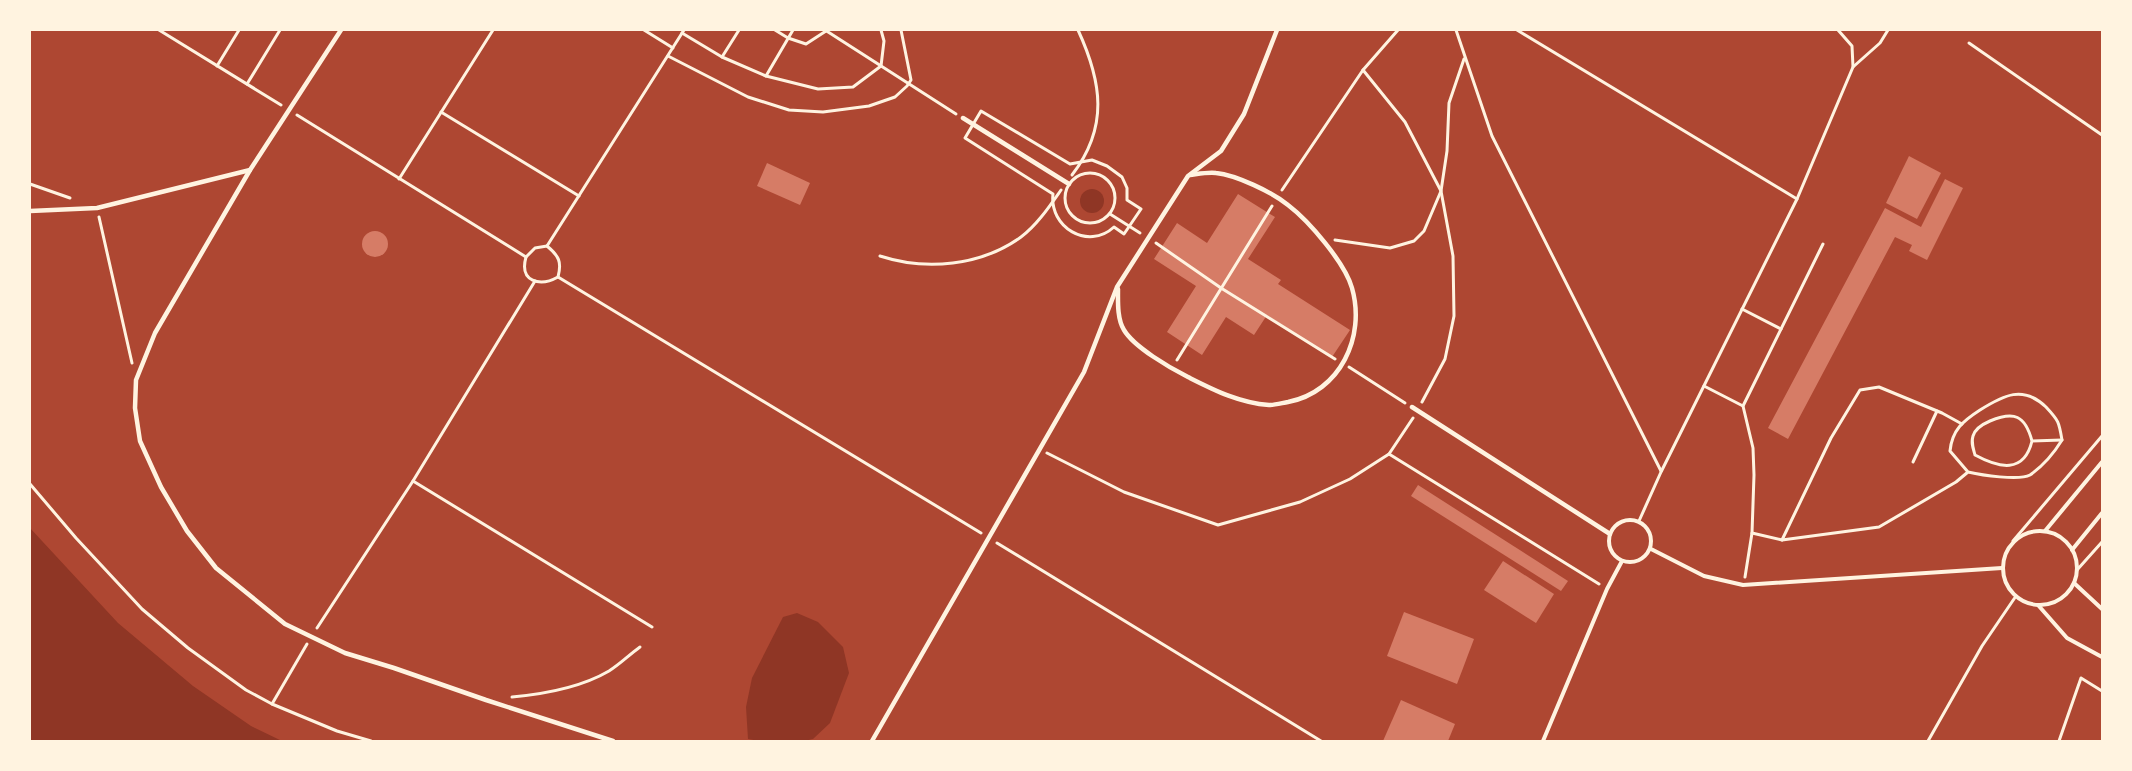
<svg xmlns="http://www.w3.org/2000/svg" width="2132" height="771" viewBox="0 0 2132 771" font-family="'PT Sans',sans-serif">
<rect width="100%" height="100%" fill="#c8553d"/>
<rect fill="#ae4732" x="30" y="30" width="2072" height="711"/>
<g fill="#8f3625">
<circle cx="1092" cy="201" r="12"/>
<polygon points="30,528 118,623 193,686 251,726 282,741 30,741"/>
<polygon points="797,613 818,622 843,647 849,673 830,723 813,739 804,741 759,741 748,739 746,707 752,678 783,617"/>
</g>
<g fill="#d67c66">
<polygon points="1909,156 1941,173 1917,219 1886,203"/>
<polygon points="767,163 810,183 800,205 757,186"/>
<polygon points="1945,179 1963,188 1927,260 1909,251 1912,245 1895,237 1788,439 1768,428 1885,208 1921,227"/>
<polygon points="1238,194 1275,217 1248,259 1281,280 1278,284 1350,330 1332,357 1267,315 1254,335 1226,317 1202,355 1167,332 1196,286 1154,259 1177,223 1207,243"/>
<circle cx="375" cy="244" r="13"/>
<polygon points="1418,485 1568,581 1561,591 1411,496"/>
<polygon points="1503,561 1554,594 1536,623 1484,590"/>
<polygon points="1404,612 1474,639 1457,684 1387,656"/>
<polygon points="1401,700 1455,724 1448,741 1383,741"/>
</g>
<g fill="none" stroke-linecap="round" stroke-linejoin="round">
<g stroke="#fff3e0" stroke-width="3">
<polyline points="159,30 281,105"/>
<polyline points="644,30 673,48"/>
<polyline points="775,30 788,38 806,44 826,31"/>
<polyline points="825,30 956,114"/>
<polyline points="1456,30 1492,136 1661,471"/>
<polyline points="1517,30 1797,199"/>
<polyline points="682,33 722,57 766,76 818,89 853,87 881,66 884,41 881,30"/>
<polyline points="1969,43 2102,135"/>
<polyline points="668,56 748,97 789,110 823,112 869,106 895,97 907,86 911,80 901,30"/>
<polyline points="722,57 739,30"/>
<polyline points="217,66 239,30"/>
<polyline points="1853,67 1880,43 1888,30"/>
<polyline points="1363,70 1405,122 1441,191 1453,256 1454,316 1445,359 1422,402"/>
<polyline points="766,76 793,30"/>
<polyline points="247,84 280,30"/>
<path d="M981,111L1070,164L1092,160L1107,166L1122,177L1127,188V200L1141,209L1124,234L1114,227C1088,251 1049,227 1053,194L965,138Z"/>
<polyline points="441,112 579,196"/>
<polyline points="297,115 526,257"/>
<circle cx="1090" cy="198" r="25"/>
<path d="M1072,175C1109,127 1102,82 1078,30"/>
<polyline points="399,179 493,30"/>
<polyline points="30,184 70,198"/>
<polyline points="1282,190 1363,70 1398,30"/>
<polyline points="1110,214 1140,233"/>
<polyline points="99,217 132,363"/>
<polyline points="1335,240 1390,248 1414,241 1424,231 1441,191 1447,151 1449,103 1464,59"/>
<polyline points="1156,243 1221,288 1335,359"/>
<polyline points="547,246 684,30"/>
<path d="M547,246C559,256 562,262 558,277C540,287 519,282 526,257L535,248Z"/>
<path d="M880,256C926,271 981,266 1021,237C1037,225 1049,207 1061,190"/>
<polyline points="558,277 981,533"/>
<polyline points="1742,309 1781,329"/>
<polyline points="1177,360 1272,206"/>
<polyline points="1349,367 1405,403"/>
<polyline points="1704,386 1743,406"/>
<path d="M2032,441C2025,415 2014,411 1990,421C1983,424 1975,429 1973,436C1971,443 1973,448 1975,455C1999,468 2024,474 2032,441L2062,440"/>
<polyline points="1047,453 1124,492 1218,525 1300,502 1350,479 1389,454 1413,418"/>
<polyline points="1389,454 1599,584"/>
<polyline points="1913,462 1937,411"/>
<polyline points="413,481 652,627"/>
<polyline points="30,484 76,538 142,609 188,648 246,690 272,704 337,731 371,741"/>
<polyline points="1639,521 1661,472 1797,199 1853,67 1852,46 1838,30"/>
<path d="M1752,533L1782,540L1879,527L1956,482L1968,472C1981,475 2019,481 2030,475C2043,466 2054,453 2062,440C2059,422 2059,421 2046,407C2023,385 2004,395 1980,410C1963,421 1952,430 1950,451L1968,472"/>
<polyline points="1782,540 1831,438 1860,390 1879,387 1942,413 1962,424"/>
<polyline points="2013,541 2102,436"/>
<polyline points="997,543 1321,741"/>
<polyline points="2077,570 2102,542"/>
<polyline points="1745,577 1752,533 1754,475 1753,448 1743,406 1823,244"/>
<polyline points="317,628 413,481 535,281"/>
<path d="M512,697C545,694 580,688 609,671C620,664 629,655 640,647"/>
<polyline points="272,704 307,644"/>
<polyline points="1928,741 1982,646 2016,596"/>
<polyline points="2059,741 2081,678 2102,691"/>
</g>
<g stroke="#fff3e0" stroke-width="4">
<circle cx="1630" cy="541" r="21"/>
<polyline points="2045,531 2102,462"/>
<circle cx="2040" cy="568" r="37"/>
<polyline points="1651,549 1704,576 1743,585 2002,568"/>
<polyline points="2072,550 2102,513"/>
<polyline points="2074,583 2102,609"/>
<polyline points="2038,605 2067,638 2102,657"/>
<polyline points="1543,741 1607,589 1622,561"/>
</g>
<g stroke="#fff3e0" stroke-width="4.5">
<polyline points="341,30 250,170 155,333 136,380 135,408 140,441 161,487 187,531 216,568 285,624 345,653 394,668 486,700 613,741"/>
<polyline points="963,118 1069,184"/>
<polyline points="30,211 97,208 250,170"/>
<path d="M1118,289C1118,301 1117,319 1124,330C1134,347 1170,368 1188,377C1214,390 1239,403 1269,405C1275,405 1282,403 1288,402C1340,392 1366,337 1352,288C1345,263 1309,221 1288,205C1272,192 1236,175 1216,173C1208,172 1198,174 1190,175"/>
<polyline points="1412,407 1610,534"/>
<polyline points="872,741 1084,372 1117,287 1188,176 1221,151 1244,114 1277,30"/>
</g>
</g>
<rect width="2132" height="771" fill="none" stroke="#fff3e0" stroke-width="62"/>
</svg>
